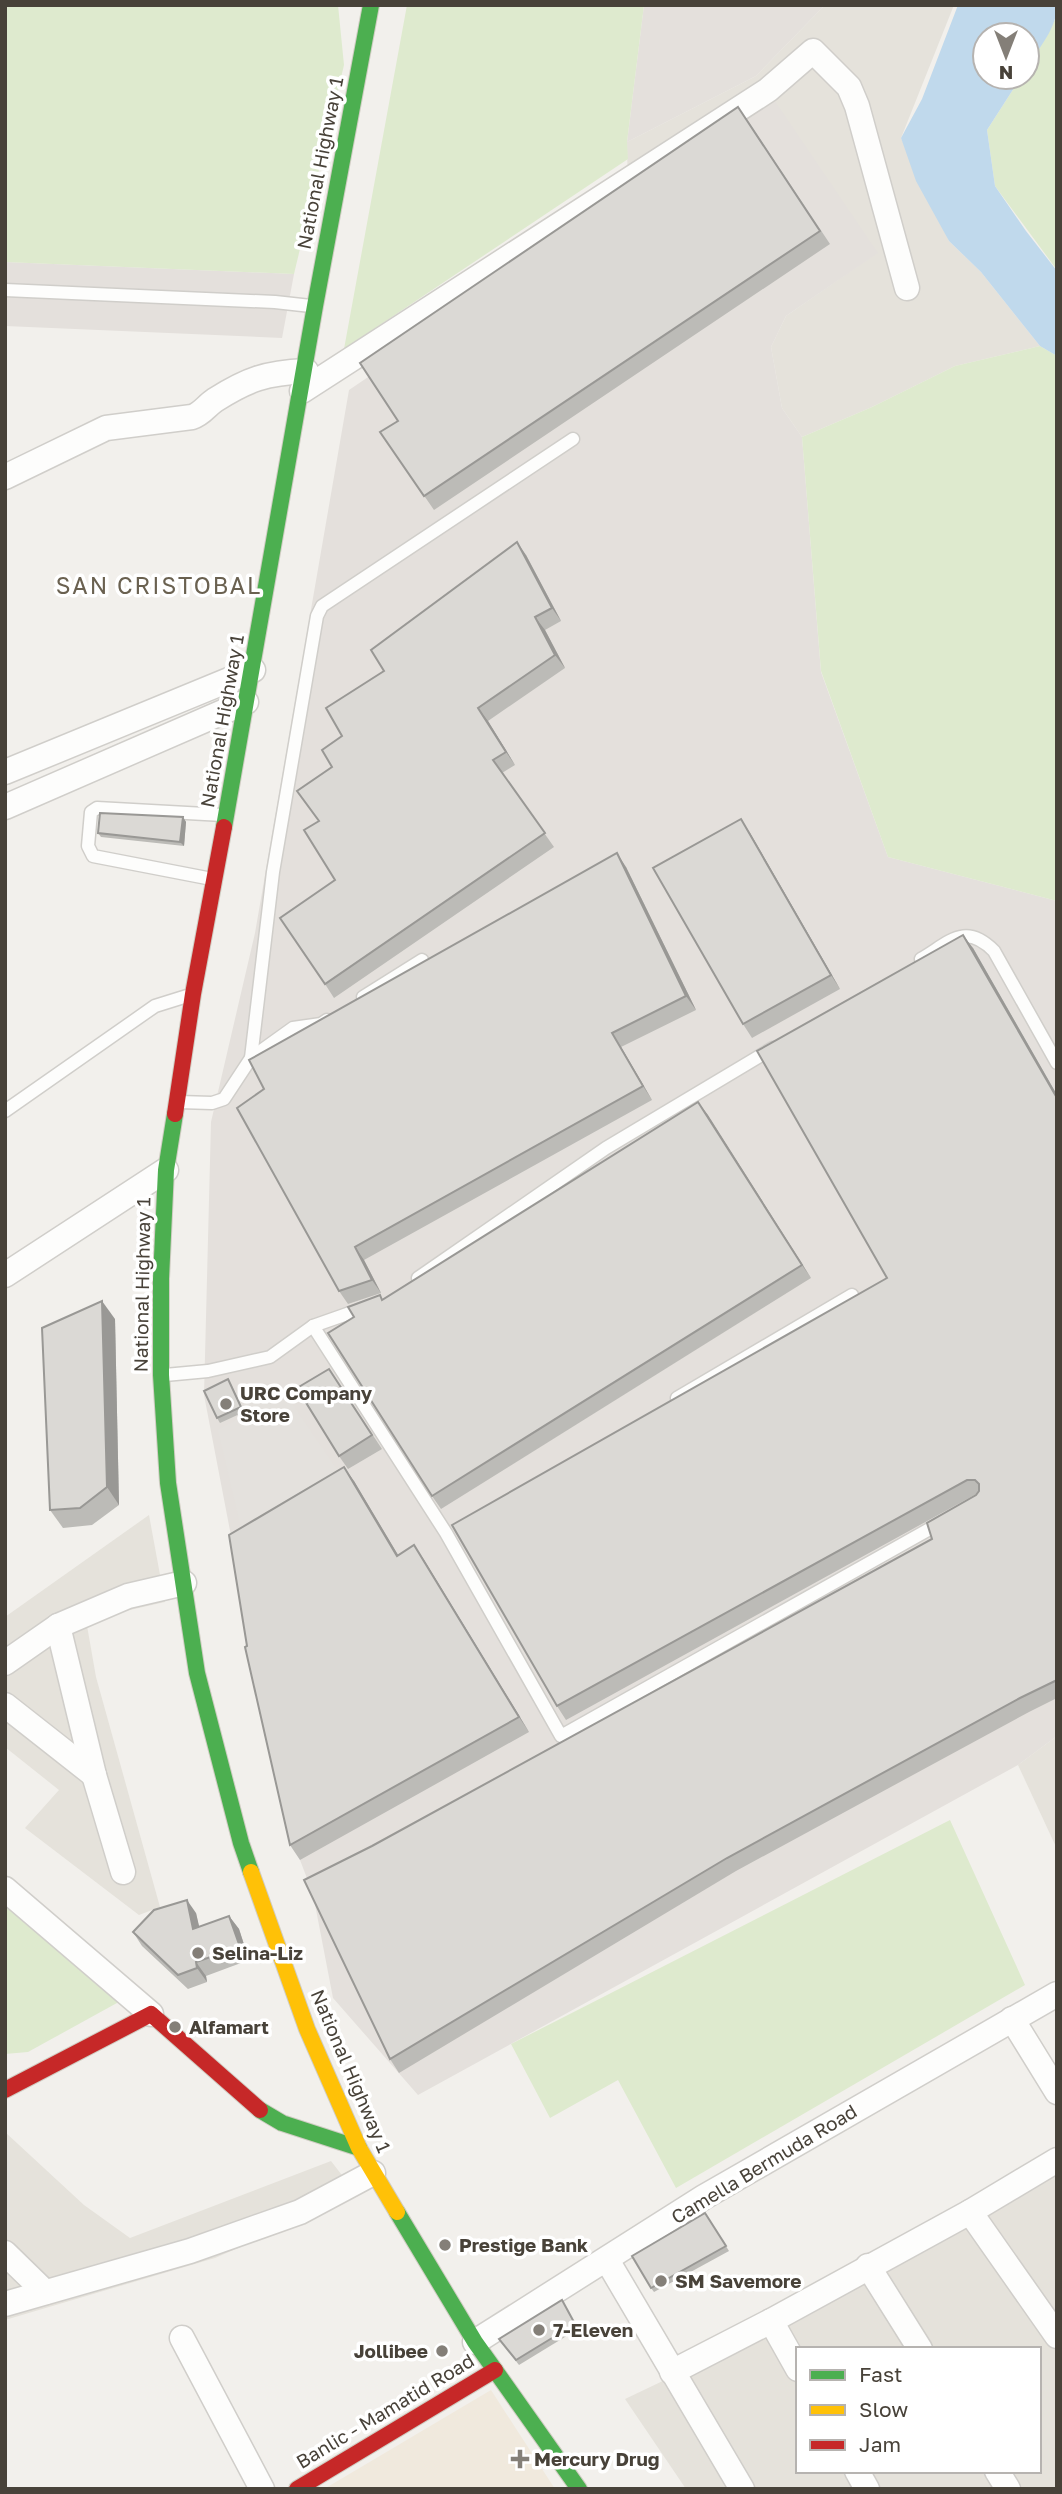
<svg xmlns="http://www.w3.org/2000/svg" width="1062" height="2494" viewBox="0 0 1062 2494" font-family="'Golos Text',sans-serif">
<rect width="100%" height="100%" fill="#f2f0ec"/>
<g fill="#e5e2db" fill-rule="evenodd">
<polygon points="825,5 954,5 901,138 949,241 981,272 1040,346 955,366 872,407 802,437 782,408 771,347 786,316 877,253 628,200 627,142 756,76"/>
<polygon points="149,1515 165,1602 86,1620 96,1677 160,1907 139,1915 25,1828 59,1790 5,1747 5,1617"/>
<polygon points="1057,1736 1057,1849 1018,1765"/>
<polygon points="5,2132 84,2205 130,2238 331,2161 358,2196 215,2258 5,2320"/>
<path d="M1057,2173V2489H686L625,2399L690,2368ZM798,2349H1039V2471H798Z"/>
</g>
<polygon fill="#f0e9dd" points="491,2390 555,2489 324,2489"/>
<g fill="#e4e0dc">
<polygon points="644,5 825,5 756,76 627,142"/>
<polygon points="775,101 878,253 786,316 771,347 782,408 802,437 821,672 888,857 1057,901 1057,1736 1018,1765 418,2095 333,1998 313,1894 300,1860 255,1661 204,1395 211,1122 255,933 349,390"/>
<polygon points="5,262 294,274 282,338 5,326"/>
</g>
<g fill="#deeace">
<polygon points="5,5 338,5 344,65 294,274 5,262"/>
<polygon points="407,5 644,5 627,142 628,159 344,349"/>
<path d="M1057,15V270L995,186L987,130L1021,77H1027C1027,59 1049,34 1057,15Z"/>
<polygon points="1040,346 1057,356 1057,901 888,857 821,671 802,437 872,407 955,366"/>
<polygon points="950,1820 1025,1985 676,2188 618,2080 550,2118 511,2044"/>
<polygon points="5,1894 126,1998 28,2052 5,2054"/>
</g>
<polygon fill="#e4e1dd" points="279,1385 344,1480 243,1536 218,1430 249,1413 244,1403"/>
<path fill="#c0d9ec" d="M958,5H1057C1057,28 1039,48 1027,67V35H985V77H1021L987,130L995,186L1026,231L1057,271V356L1040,346L981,272L949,241L916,181L901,138L922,99Z"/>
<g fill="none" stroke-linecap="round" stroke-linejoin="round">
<g stroke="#d0ceca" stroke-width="15">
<g id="lane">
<polyline points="5,290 275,302 311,306"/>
<polyline points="212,879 93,856 88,846 91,812 97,808 223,815"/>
<path d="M921,959C950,942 965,922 994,951L1057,1063"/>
<polyline points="363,997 422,960"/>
<polyline points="251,1058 273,872 317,616 322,606 573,439"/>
<polyline points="179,1102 212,1103 224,1099 251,1058 293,1028 321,1024 327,1020"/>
<polyline points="5,1111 155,1006 187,996"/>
<polyline points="418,1278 606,1148 773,1048"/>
<polyline points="313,1326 446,1533 561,1736 942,1522"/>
<polyline points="165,1375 208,1371 270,1357 313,1326 367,1307"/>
<polyline points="677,1398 852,1295"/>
</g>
</g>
<g stroke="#d0ceca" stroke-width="27">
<g id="street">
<polyline points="302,391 768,90 813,51 849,87 857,106 907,288"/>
<path d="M5,477L106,428L192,417C202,414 206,406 215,400C248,379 266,373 306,371"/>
<polyline points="5,772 253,670"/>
<polyline points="5,807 246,702"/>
<polyline points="5,1275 166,1170"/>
<polyline points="58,1626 94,1775 123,1872"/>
<polyline points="5,1663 58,1626 128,1596 184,1583"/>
<polyline points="5,1705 94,1775"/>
<polyline points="5,1889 151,2014"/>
<polyline points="1012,2019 1057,2092"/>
<polyline points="970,2212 1057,2336"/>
<polyline points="5,2253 45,2292"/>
<polyline points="607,2260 742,2489"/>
<polyline points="868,2266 920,2349"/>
<polyline points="5,2304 190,2251 300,2212 373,2173"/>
<polyline points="771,2321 798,2369"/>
<polyline points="182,2338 262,2489"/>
<polyline points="475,2342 704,2197 1057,1994"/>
<polyline points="672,2372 771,2321 970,2212 1057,2160"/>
<polyline points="857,2471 867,2489"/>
<polyline points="997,2471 1008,2489"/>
</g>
</g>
<g stroke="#d0cdc3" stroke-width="18">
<g id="fast">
<polyline points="224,827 315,306 371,5"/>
<polyline points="175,1114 166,1170 161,1279 161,1375 168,1483 197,1673 241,1843 251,1872"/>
<polyline points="260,2110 282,2123 359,2148"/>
<polyline points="397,2212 475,2342 579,2489"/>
</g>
</g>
<g stroke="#d0cdc3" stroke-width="18">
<polyline id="slow" points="251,1872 307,2029 359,2148 397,2212"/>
</g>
<g stroke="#d0cdc3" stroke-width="18">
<g id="jam">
<polyline points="175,1114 193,994 224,827"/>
<polyline points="5,2090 151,2014 260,2110"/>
<polyline points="297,2489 495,2370"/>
</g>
</g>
<use href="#lane" stroke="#fdfdfc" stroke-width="12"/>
<use href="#street" stroke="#fdfdfc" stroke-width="24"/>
<use href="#fast" stroke="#4caf50" stroke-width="16"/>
<use href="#slow" stroke="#ffc107" stroke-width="16"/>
<use href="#jam" stroke="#c62828" stroke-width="16"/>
</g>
<g fill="#bcbbb7">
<polygon points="748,121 830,244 434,510 380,432 398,421"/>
<polygon points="526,555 561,621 545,630 565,668 488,721 515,765 502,773 554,847 334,998 325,984 335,880 319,821 332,767 342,736 384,671"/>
<polygon points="183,817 186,822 184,846 101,837 98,833"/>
<polygon points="750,833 840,989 752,1038 743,1024"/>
<polygon points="626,867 696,1010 621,1047 652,1100 364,1260 381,1293 348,1304 339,1291 237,1108"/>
<polygon points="973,948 1057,1095 1057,1698 1029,1712 736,1871 399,2073 390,2059 372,1846 932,1539 978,1493 566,1720 557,1706 887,1278"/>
<polygon points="698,1102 811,1278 441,1509 432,1496 354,1317"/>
<polygon points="115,1319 119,1505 92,1525 63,1528 50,1510"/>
<polygon points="329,1369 382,1449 348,1469 339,1456"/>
<polygon points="231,1384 244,1412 220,1423 217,1418"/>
<polygon points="354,1481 398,1555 414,1545 424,1560 529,1732 300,1860 290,1845 247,1646"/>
<polygon points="196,1913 199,1927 229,1916 239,1929 249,1960 206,1976 207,1982 188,1989 142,1946 133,1932"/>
<polygon points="705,2213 729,2251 654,2292 651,2288"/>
<polygon points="565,2305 578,2329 519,2365 499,2339"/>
</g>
<g fill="#999895">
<polygon points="517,542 526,555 561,621 552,608"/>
<polygon points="535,617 545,630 565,668 555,655"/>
<polygon points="478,708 488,721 515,765 506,752"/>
<polygon points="183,817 186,822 184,846 180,842"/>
<polygon points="741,819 750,833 840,989 831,975"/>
<polygon points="617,853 626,867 696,1010 686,996"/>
<polygon points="963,935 973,948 1057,1095 1057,1098"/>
<polygon points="612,1033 621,1047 652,1100 643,1086"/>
<polygon points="698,1102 708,1115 811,1278 802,1265"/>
<polygon points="355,1247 364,1260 381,1293 372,1280"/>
<polygon points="102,1301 115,1319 119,1505 107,1487"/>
<polygon points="344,1467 354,1481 407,1570 397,1556"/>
<polygon points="414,1545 424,1560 529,1732 519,1717"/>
<polygon points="187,1900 196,1913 203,1943 193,1929"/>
<polygon points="229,1916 239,1929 249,1960 240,1947"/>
<polygon points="196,1962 206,1976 207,1982 197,1968"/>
</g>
<g fill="#dbd9d5" stroke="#999895" stroke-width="2">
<polygon points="738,107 820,231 424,496 380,432 398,421 360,363"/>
<polygon points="517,542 552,608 535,617 555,655 478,708 506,752 493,760 545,833 325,984 280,918 335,880 304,830 319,821 297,791 332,767 322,750 342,736 326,708 384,671 371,650"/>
<polygon points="100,813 183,817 180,842 98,833"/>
<polygon points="741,819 831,975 743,1024 653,868"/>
<polygon points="617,853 686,996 612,1033 643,1086 355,1247 372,1280 339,1291 237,1108 264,1089 249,1060"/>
<polygon points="963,935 1057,1098 1057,1680 1020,1698 727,1858 390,2059 304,1880 372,1846 932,1539 927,1523 976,1495 979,1491 979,1484 975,1480 967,1480 557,1706 452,1525 887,1278 757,1051"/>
<polygon points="698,1102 802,1265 432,1496 328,1333 354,1317 348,1307 380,1295 382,1300"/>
<polygon points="102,1301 107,1487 80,1508 50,1510 42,1328"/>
<polygon points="329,1369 372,1435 339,1456 297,1388"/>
<polygon points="228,1379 241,1407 217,1418 204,1391"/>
<polygon points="344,1467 397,1556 414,1545 519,1717 290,1845 245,1647 247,1646 229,1535"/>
<polygon points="187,1900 193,1929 229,1916 240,1947 196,1962 197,1968 178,1975 133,1932 154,1910"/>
<polygon points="705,2213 726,2246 651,2288 632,2256"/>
<polygon points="562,2300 575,2324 516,2360 499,2339"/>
</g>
<g fill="#847f78" stroke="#fff" stroke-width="2.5">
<circle cx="226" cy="1404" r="7"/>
<circle cx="198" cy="1953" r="7"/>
<circle cx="175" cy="2027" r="7"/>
<circle cx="445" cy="2245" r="7"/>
<circle cx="661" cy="2281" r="7"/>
<circle cx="539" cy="2330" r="7"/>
<circle cx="442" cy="2351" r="7"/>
<path d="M516.5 2448.5h7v7h7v7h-7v7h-7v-7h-7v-7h7z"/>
</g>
<g text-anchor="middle" stroke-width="7" stroke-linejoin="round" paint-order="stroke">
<g font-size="19" fill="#484239" stroke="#fff">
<text transform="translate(320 163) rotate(-79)" y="7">National Highway 1</text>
<text transform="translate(222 721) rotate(-80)" y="7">National Highway 1</text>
<text transform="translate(142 1285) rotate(-89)" y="7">National Highway 1</text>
<text transform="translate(351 2071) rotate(67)" y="7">National Highway 1</text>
<text transform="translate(764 2164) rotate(-31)" y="7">Camella Bermuda Road</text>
<text transform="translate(385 2411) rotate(-31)" y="7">Banlic - Mamatid Road</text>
</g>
<g font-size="19" font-weight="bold" fill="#484239" stroke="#fff" text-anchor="start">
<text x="240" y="1400">URC Company<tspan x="240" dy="22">Store</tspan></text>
<text x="212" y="1960">Selina-Liz</text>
<text x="189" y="2034">Alfamart</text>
<text x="459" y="2252">Prestige Bank</text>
<text x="675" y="2288">SM Savemore</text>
<text x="553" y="2337">7-Eleven</text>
<text x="428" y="2358" text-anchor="end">Jollibee</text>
<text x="534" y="2466">Mercury Drug</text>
</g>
<g font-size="23" letter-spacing="2" fill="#6a6150" stroke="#fff">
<text x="159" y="594">SAN CRISTOBAL</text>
</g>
</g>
<rect width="1062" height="2494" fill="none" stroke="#484239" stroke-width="14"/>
<rect x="796" y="2347" width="245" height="126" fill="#ffffff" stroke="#b6b3b0" stroke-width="2"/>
<rect x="810" y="2370" width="35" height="10" fill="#4caf50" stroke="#b6b3b0" stroke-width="2"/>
<text x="859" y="2382" font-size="21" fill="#484239">Fast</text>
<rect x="810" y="2405" width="35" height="10" fill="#ffc107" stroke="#b6b3b0" stroke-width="2"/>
<text x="859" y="2417" font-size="21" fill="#484239">Slow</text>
<rect x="810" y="2440" width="35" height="10" fill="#c62828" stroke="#b6b3b0" stroke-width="2"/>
<text x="859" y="2452" font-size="21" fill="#484239">Jam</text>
<g transform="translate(1006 56) rotate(180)"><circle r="33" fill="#ffffff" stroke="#b6b3b0" stroke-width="2"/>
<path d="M0-5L12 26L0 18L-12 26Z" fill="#847f78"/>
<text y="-10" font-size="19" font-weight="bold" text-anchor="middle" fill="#484239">N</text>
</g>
</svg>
